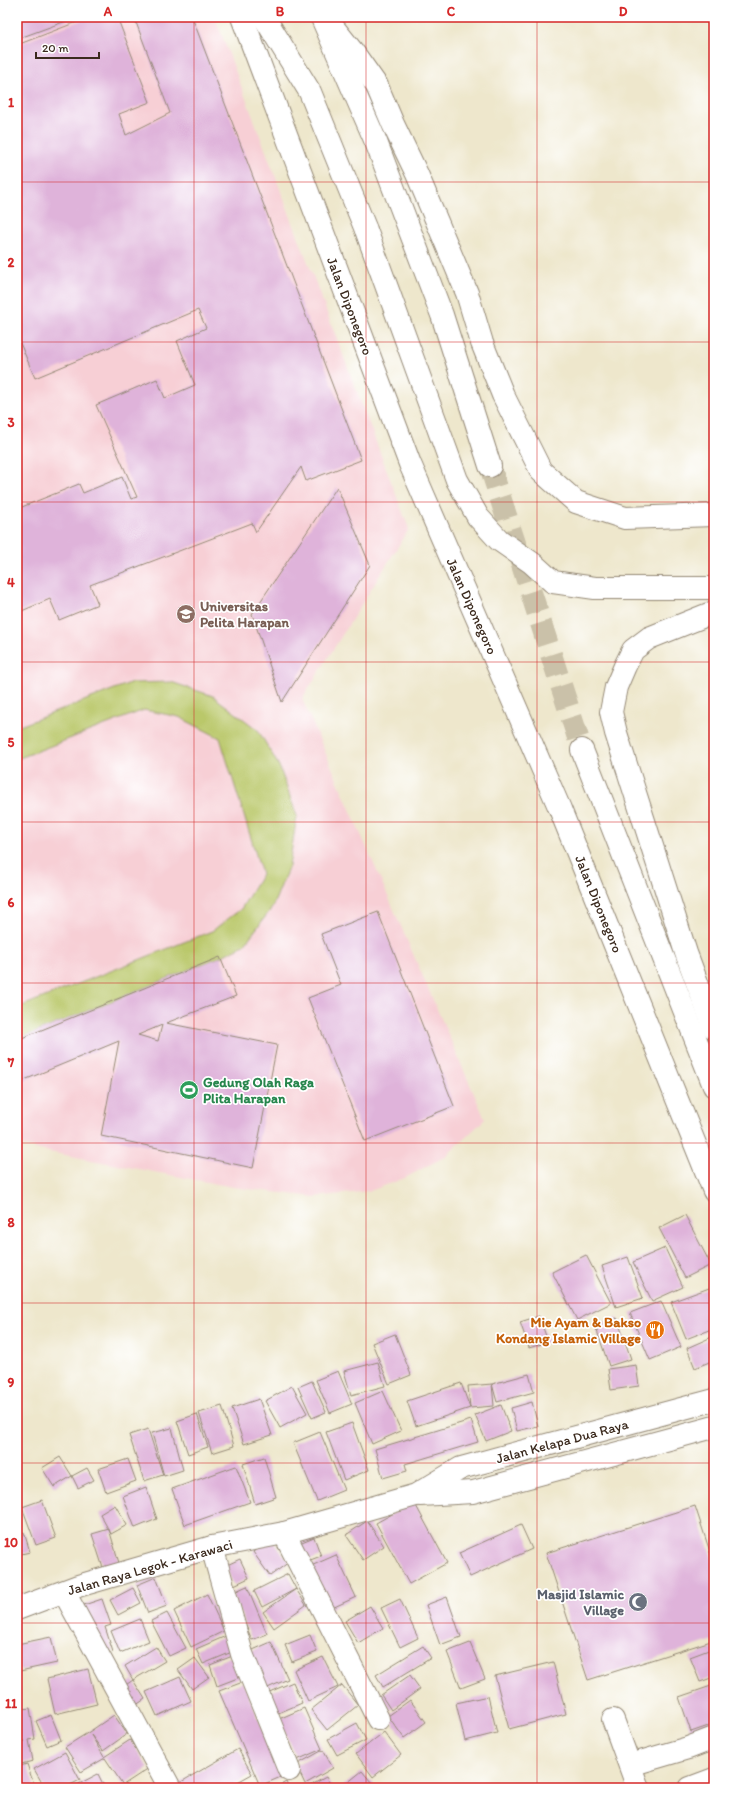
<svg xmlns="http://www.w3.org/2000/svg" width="731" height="1805" viewBox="0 0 731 1805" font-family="Itim,sans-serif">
<rect width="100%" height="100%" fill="#fff"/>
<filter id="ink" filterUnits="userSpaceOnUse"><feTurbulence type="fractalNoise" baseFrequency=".025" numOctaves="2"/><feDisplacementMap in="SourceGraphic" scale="8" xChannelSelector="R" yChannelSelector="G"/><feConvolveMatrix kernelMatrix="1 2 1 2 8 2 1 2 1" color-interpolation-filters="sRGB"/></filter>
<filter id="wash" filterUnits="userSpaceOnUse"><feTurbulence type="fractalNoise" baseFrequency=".012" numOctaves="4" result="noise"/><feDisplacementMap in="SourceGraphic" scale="16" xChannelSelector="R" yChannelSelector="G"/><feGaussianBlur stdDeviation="0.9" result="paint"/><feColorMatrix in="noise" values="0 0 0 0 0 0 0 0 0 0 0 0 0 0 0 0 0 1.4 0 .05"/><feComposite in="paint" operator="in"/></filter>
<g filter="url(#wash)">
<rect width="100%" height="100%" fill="#eee7cc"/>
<polygon fill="#f7cfd5" points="17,17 215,17 409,529 302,699 485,1119 446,1156 405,1178 370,1191 314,1197 233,1187 44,1151 17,1144"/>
<polygon fill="#bac86a" stroke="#7a7944" points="171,682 213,696 258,730 279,766 297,816 289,866 272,908 244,945 220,957 17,1040 17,1008 212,931 241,909 262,874 220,738 179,717 144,710 17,759 17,727 130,683"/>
<g id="blocks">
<g fill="#dfb3da" fill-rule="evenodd">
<polygon points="17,17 77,17 17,39"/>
<polygon points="90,17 117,17 150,102 119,114 126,135 170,113 134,17 192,17 361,460 306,481 301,467 256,532 252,523 90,585 98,604 59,620 50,599 17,613 17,509 79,484 83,493 122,477 131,499 137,497 96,405 157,379 165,398 195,385 177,341 206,328 198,310 35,378 17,336 17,45"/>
<polygon points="337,487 370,565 282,702 252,614"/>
<polygon points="378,912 454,1106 365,1141 308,998 341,985 321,934"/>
<path d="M220,957L236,996L166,1023L277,1045L253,1168L101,1136L119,1041L17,1083V1040ZM162,1025L158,1041L138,1035Z"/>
<polygon points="685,1215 711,1265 685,1278 659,1228"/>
<polygon points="665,1248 683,1287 652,1301 633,1262"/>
<polygon points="586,1255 611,1303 577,1320 552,1272"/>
<polygon points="628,1257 643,1298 616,1307 602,1266"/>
<polygon points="712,1287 714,1292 714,1328 686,1339 671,1302"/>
<polygon points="661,1301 681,1347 650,1360 630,1313"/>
<polygon points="539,1316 548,1342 529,1348 520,1322"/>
<polygon points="617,1318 631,1359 609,1366 595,1325"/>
<polygon points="395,1334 411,1375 389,1384 372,1343"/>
<polygon points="714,1336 714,1360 695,1368 687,1348"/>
<polygon points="378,1362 385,1386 351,1395 344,1371"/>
<polygon points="636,1365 639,1386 611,1390 608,1369"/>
<polygon points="338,1371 352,1404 330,1413 316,1380"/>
<polygon points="529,1374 534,1392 497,1402 492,1384 494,1406 470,1408 468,1386 492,1384"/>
<polygon points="312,1381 326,1412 312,1418 298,1387"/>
<polygon points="461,1383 470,1408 416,1426 407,1401"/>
<polygon points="292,1386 307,1413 280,1428 265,1401"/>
<polygon points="383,1391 401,1431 372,1444 355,1403"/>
<polygon points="259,1399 272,1435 244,1444 232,1408"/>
<polygon points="532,1402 538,1426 517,1431 511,1408"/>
<polygon points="501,1405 511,1431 486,1441 475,1415"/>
<polygon points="222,1406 234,1446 212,1453 199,1413"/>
<polygon points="197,1414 208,1447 188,1454 177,1421"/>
<polygon points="471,1420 478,1442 405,1464 407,1471 383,1478 375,1449"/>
<polygon points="352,1423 369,1470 344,1480 326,1432"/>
<polygon points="172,1428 183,1470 164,1476 152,1433"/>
<polygon points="148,1429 163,1475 144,1481 129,1435"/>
<polygon points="320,1432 344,1490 317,1501 293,1443"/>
<polygon points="60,1457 72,1476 87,1468 94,1480 78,1488 72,1476 54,1487 42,1468"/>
<polygon points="264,1457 276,1497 255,1504 243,1464"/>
<polygon points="128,1459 136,1481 106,1492 98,1469"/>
<polygon points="236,1466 250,1502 185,1525 172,1489"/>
<polygon points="146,1487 157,1519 135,1528 123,1496"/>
<polygon points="42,1500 56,1538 36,1545 22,1507"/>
<polygon points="414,1502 447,1563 409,1584 376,1523"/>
<polygon points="115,1505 127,1525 111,1534 100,1514"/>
<polygon points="695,1506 714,1564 714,1640 588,1680 546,1553"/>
<polygon points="367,1521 384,1546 363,1560 346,1535"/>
<polygon points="521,1525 532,1549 470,1577 459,1553"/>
<polygon points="109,1529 119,1563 103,1568 92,1534"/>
<polygon points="24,1532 30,1552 17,1555 17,1534"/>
<polygon points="314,1537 321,1556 305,1562 297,1544"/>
<polygon points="271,1538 289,1562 270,1576 253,1552"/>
<polygon points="336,1555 356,1597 330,1609 311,1566"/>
<polygon points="240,1559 249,1578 234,1585 225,1566"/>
<polygon points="288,1574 296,1589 262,1607 254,1591"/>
<polygon points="156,1577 167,1606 148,1613 137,1585"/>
<polygon points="247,1586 267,1634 252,1640 232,1593"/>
<polygon points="133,1588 141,1603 118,1615 110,1600"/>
<polygon points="296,1589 306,1605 274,1628 263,1612"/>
<polygon points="207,1594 224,1631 191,1647 174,1611"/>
<polygon points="447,1597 461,1637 440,1645 426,1605"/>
<polygon points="102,1599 111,1625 105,1627 113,1652 102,1656 84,1605"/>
<polygon points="400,1599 418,1638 400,1647 381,1608"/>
<polygon points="370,1606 383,1628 358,1643 345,1621"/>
<polygon points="167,1613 186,1648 169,1656 151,1621"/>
<polygon points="140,1619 149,1641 120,1653 111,1631"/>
<polygon points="310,1635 317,1652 292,1662 285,1645"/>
<polygon points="226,1636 232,1652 203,1664 196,1649"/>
<polygon points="51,1637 57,1663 20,1671 17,1658 17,1644"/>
<polygon points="271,1642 288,1679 263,1690 246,1653"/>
<polygon points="470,1643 485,1679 461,1688 447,1652"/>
<polygon points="423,1646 431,1658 383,1687 376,1675"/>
<polygon points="156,1647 165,1661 133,1680 125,1666"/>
<polygon points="714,1648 714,1677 700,1682 690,1657"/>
<polygon points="235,1655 243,1676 217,1686 210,1665"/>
<polygon points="323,1657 338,1687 308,1701 294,1670"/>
<polygon points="195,1658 209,1677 192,1689 178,1670"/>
<polygon points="553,1662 566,1714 509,1729 495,1676"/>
<polygon points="88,1669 97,1704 55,1714 47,1679"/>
<polygon points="410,1675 420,1689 391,1710 381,1695"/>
<polygon points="180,1677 191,1701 157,1716 146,1692"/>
<polygon points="133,1680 145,1699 132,1708 120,1689"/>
<polygon points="243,1682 283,1776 260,1786 219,1691"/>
<polygon points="293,1682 302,1703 276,1714 267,1693"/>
<polygon points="342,1685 358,1705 327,1730 311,1710"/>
<polygon points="714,1685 714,1724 691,1732 679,1697"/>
<polygon points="17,1689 20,1698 17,1699"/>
<polygon points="488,1696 497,1733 465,1741 456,1703"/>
<polygon points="410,1700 426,1722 404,1738 388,1716"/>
<polygon points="30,1708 35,1739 29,1740 33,1761 17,1765 17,1742 25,1741 17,1742 17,1710"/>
<polygon points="304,1708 322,1749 297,1760 279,1719"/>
<polygon points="51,1715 61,1740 47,1746 36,1721"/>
<polygon points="114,1715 127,1734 103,1751 91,1735 104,1757 130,1740 149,1768 123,1785 105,1758 81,1772 65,1747 89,1732"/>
<polygon points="357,1723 366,1740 337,1755 328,1739"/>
<polygon points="384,1732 401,1755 373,1777 356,1754"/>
<polygon points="238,1749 252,1774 227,1788 175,1788 174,1786"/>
<polygon points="323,1750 333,1768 305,1784 296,1765"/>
<polygon points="65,1752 80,1780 64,1788 45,1788 34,1769"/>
<polygon points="27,1764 35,1788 17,1788 17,1767"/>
<polygon points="362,1771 376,1788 341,1788"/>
<polygon points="98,1774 105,1788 71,1788"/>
<polygon points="326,1777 332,1788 306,1788"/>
<polygon points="286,1782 289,1788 275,1788"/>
</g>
</g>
</g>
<g filter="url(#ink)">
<use href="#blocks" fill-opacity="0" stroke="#948875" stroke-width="1"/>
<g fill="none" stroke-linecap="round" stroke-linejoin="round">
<polyline stroke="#cac1a9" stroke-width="22" stroke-dasharray="22 11" stroke-linecap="butt" points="490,466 582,750"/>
<g stroke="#948875" stroke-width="24">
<g id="minor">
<polyline points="284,1533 378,1719"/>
<polyline points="212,1547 242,1654 289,1770"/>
<polyline points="64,1592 170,1788"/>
<polyline points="613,1720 638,1788"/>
<polyline points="630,1765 688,1748 714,1738"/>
<polyline points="690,1788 714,1779"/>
</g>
</g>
<g stroke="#948875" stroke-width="24">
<g id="tertiary">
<polyline points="242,17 410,464 560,809 714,1191"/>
<polyline points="322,18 376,142 442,315 490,466"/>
<polyline points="582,750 714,1086"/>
</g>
</g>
<g stroke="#948875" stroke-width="24">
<g id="primary">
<polyline points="420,1495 473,1492 714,1427"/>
<polyline points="17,1609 78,1586 212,1547 284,1533 416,1495 461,1468 714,1400"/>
</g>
</g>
<g stroke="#948875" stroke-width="24">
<g id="motorway">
<polyline points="264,17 310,92 366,230"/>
<polyline points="325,17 353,52 377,86 393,124 417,174 467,293 482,343 503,395 541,471 576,502 625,518 714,515"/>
<polyline points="714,612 649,638 633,650 625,666 616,687 611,712 616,733 686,953 714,1028"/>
</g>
</g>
<use href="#minor" stroke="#fff" stroke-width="22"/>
<use href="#tertiary" stroke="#fff" stroke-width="22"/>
<use href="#primary" stroke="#fff" stroke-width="22"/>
<use href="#motorway" stroke="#fff" stroke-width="22"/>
<g stroke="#948875" stroke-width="24" stroke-linecap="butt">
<polyline id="motorway-bridge" points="366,230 457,480 478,517 499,540 532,563 553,582 595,588 714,588"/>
</g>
<use href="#motorway-bridge" stroke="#fff" stroke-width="22"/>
</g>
</g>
<path fill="none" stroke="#d62828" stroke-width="1" stroke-opacity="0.55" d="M194,17V1788M366,17V1788M537,17V1788M17,182H714M17,342H714M17,502H714M17,662H714M17,822H714M17,983H714M17,1143H714M17,1303H714M17,1463H714M17,1623H714"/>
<defs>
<g id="university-disc" transform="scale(1)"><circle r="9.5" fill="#8d6e63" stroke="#fff"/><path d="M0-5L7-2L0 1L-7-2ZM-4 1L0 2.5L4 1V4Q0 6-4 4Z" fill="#fff"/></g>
<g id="stadium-disc" transform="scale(1)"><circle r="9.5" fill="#2e9e5b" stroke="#fff"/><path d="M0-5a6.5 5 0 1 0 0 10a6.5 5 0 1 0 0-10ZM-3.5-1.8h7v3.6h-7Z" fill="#fff"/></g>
<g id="restaurant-disc" transform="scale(1)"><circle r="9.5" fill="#e8710a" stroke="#fff"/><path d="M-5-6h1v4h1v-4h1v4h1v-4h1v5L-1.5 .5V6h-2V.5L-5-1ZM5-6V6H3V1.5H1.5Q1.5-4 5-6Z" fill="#fff"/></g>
<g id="mosque-disc" transform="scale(1)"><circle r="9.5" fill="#6b7280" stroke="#fff"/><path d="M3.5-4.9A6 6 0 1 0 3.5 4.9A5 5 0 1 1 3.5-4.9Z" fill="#fff"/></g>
</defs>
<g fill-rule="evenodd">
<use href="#university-disc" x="186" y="614"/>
<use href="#stadium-disc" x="189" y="1090"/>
<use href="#restaurant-disc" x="655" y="1330"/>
<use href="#mosque-disc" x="638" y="1602"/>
</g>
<g text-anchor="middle" stroke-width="3.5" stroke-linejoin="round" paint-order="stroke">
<g font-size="14" fill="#3b2a1e" stroke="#fff">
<text transform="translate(350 306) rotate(69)" y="5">Jalan Diponegoro</text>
<text transform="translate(472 606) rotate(66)" y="5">Jalan Diponegoro</text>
<text transform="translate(599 904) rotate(68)" y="5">Jalan Diponegoro</text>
<text transform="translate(562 1441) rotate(-15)" y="5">Jalan Kelapa Dua Raya</text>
<text transform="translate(150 1567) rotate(-16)" y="5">Jalan Raya Legok - Karawaci</text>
</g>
<g font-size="14" font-weight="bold" fill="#785e54" stroke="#fff" text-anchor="start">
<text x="200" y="611">Universitas<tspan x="200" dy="16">Pelita Harapan</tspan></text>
</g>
<g font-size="14" font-weight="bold" fill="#27864d" stroke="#fff" text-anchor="start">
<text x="203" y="1087">Gedung Olah Raga<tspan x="203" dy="16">Plita Harapan</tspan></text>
</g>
<g font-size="14" font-weight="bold" fill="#c56008" stroke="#fff" text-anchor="end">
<text x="641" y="1327">Mie Ayam &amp; Bakso<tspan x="641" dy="16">Kondang Islamic Village</tspan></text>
</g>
<g font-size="14" font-weight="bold" fill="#5b616d" stroke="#fff" text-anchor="end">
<text x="624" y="1599">Masjid Islamic<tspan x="624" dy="16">Village</tspan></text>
</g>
</g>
<rect width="731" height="1805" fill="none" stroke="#fff" stroke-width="44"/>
<path d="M36 52v6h63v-6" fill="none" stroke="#3b2a1e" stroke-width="2"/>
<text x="42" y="52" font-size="12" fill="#3b2a1e" stroke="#ffffff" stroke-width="3" paint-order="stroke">20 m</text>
<rect x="22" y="22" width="687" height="1761" fill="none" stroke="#d62828" stroke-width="1.5"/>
<g font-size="13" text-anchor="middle" font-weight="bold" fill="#d62828">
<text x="108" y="16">A</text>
<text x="280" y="16">B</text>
<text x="451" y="16">C</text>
<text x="623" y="16">D</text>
<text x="11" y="107">1</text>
<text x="11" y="267">2</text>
<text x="11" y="427">3</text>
<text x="11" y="587">4</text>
<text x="11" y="747">5</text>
<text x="11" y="907">6</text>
<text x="11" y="1067">7</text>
<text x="11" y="1227">8</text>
<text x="11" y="1387">9</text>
<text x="11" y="1547">10</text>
<text x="11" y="1708">11</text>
</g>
</svg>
